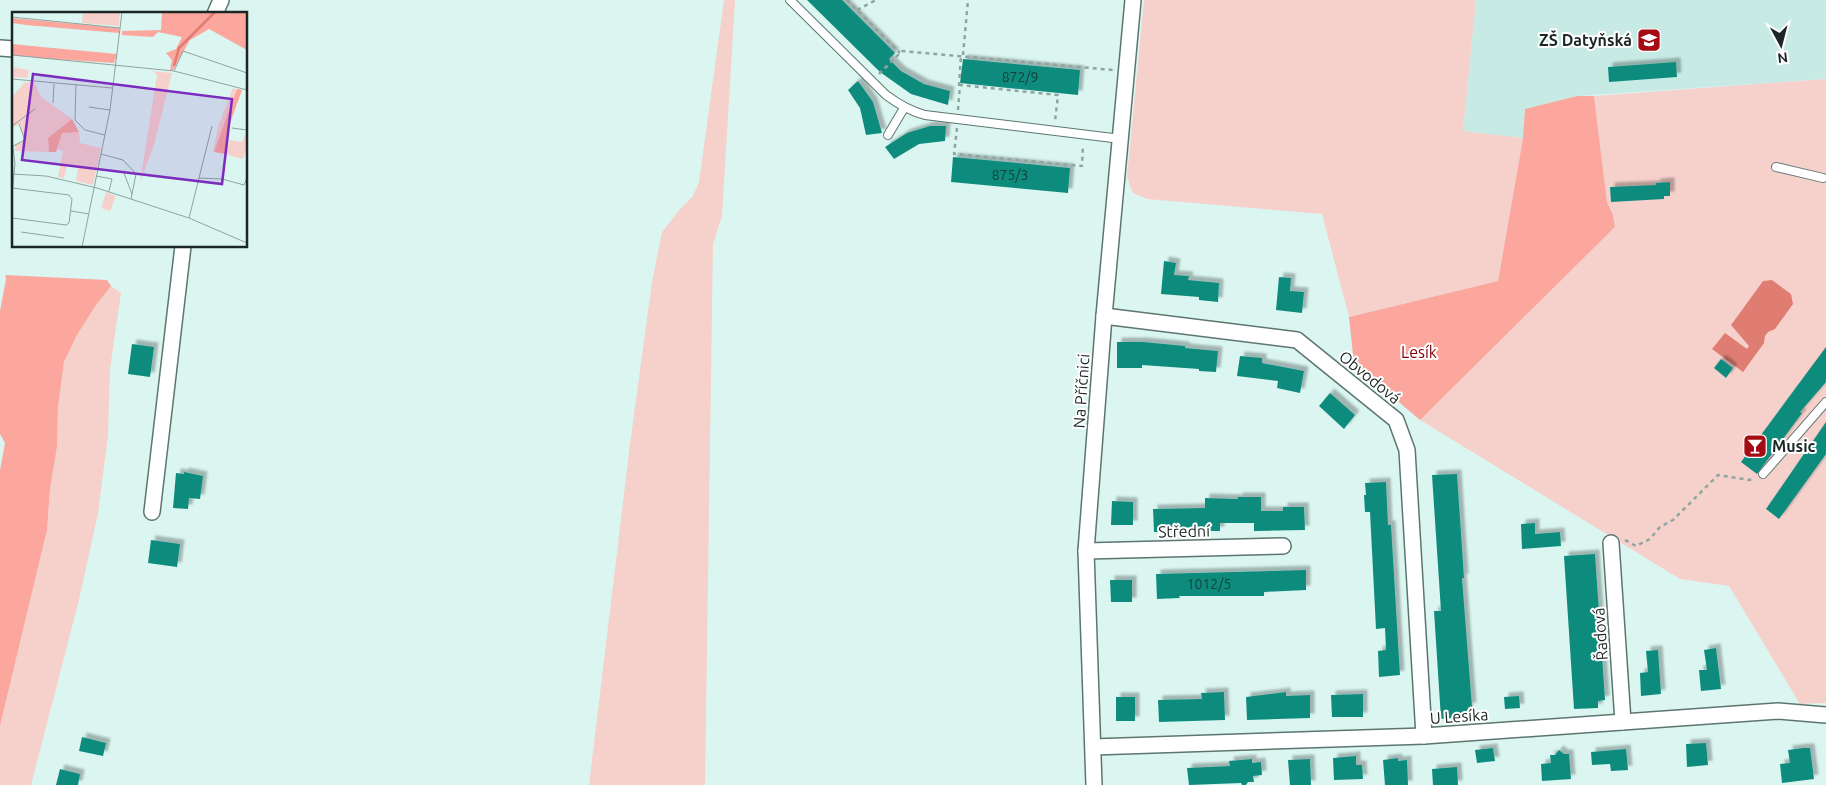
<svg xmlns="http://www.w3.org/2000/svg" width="1826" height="785" viewBox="0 0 1826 785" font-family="Ubuntu,sans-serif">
<defs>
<filter id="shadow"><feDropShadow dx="4.5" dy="-4.5" stdDeviation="1" flood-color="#0004"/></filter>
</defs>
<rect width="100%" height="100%" fill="#dbf6f1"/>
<polygon fill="#c7ebe4" points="1476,0 1826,0 1826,79 1577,96 1526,109 1523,138 1463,131"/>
<g fill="#f6d1cc">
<polygon points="724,0 735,0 722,216 713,244 705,785 589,785 630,444 652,282 662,232 681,208 693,196 699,182"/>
<polygon points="1144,0 1476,0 1463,131 1523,138 1498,281 1349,317 1322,214 1147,199 1133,193 1127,177"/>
<polygon points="1826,79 1826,703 1800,704 1729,586 1680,579 1420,420 1615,227 1613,215 1607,202 1594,96"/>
<polygon points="111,286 121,293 110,369 108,436 98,513 79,600 31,785 0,785 0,726 47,530 50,489 57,447 58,407 64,362 77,335 96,305"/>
</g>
<g fill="#fba79d">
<polygon points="1577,96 1594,96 1607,202 1613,215 1615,227 1420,420 1354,364 1349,317 1498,281 1523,138 1525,109"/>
<polygon points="5,275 107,280 111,286 96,305 77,335 64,362 58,407 57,447 50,489 47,530 0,726 0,470 5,443 0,434 0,311 6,279"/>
</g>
<polygon fill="#e07d72" points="1772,280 1791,294 1793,304 1775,329 1768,332 1765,336 1764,343 1743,372 1712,349 1725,333 1747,349 1749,346 1731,325 1763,281"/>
<g fill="#0d8c7e" filter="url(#shadow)">
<polygon points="807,0 842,0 895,53 889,59 901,71 924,84 950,91 948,105 911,94 880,72"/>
<polygon points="963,59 1080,70 1078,95 960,83"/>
<polygon points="1676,62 1677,77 1609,82 1608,67"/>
<polygon points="858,81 873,102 882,133 866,135 860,108 848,90"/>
<polygon points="930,126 946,126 945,141 919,144 894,159 885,147 907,133"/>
<polygon points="953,157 1070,168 1068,193 951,182"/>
<polygon points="1670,182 1670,196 1664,196 1664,199 1611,202 1610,187 1656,185 1656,183"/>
<polygon points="1164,261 1176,263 1174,275 1189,276 1188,280 1219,283 1218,302 1199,300 1199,297 1161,294"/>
<polygon points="1279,277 1291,278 1290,291 1304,292 1302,313 1276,310"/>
<polygon points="1117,342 1143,342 1185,346 1185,348 1218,351 1216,372 1199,371 1199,369 1142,365 1142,368 1117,368"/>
<polygon points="132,344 154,347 150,377 128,374"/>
<polygon points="1826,347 1826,382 1800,412 1802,413 1757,474 1741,462"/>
<polygon points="1240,356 1262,358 1262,363 1304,371 1300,393 1277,388 1278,381 1237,376"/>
<polygon points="1721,359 1733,368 1726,378 1714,368"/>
<polygon points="1330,393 1355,415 1344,429 1319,406"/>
<polygon points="1826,422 1826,454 1779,519 1766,509"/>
<polygon points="184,472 203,476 200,499 189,498 188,509 173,508 176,473 184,474"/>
<polygon points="1457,474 1464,578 1462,578 1472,707 1468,707 1469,717 1466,717 1467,722 1454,723 1453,718 1441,719 1434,611 1441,611 1432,475"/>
<polygon points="1386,482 1388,525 1391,525 1400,675 1379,677 1378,651 1386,650 1385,628 1376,629 1370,512 1365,512 1364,495 1366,495 1365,483"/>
<polygon points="1238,497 1261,497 1261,511 1283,511 1283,507 1304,507 1305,530 1254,531 1254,523 1220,523 1220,531 1202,531 1202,527 1175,528 1175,532 1154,532 1153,509 1205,508 1205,498 1238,499"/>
<polygon points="1112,501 1133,502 1133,525 1111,525"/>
<polygon points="1535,523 1535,534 1560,532 1561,546 1522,549 1521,524"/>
<polygon points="151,540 180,544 177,567 148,563"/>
<polygon points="1595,554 1605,700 1598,701 1598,708 1574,709 1564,556"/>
<polygon points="1306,570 1306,590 1264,592 1264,596 1179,596 1180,598 1157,599 1156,574"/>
<polygon points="1110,580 1132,580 1132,602 1111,602"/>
<polygon points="1716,648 1721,689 1701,691 1699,670 1707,670 1704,650"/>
<polygon points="1658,650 1661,694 1641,696 1640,673 1648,672 1646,651"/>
<polygon points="1224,692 1225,720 1159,722 1158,700 1202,699 1201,693"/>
<polygon points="1286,692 1286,696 1310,695 1310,718 1247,720 1246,697"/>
<polygon points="1363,694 1363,717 1332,717 1331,695"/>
<polygon points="1519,696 1520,708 1505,709 1504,697"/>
<rect x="1116" y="697" width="19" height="24"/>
<polygon points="82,737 106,743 103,756 79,751"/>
<polygon points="1706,743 1708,765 1687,767 1686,744"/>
<polygon points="1493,748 1495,761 1477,763 1475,750"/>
<polygon points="1803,748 1810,748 1814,779 1782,783 1780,764 1790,763 1788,750"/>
<polygon points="1626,749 1628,770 1611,771 1610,764 1592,765 1591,752"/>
<polygon points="1559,750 1564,754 1569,754 1571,779 1542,781 1541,764 1551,763 1550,755 1555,755"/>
<polygon points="1356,756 1356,765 1362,765 1363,779 1334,780 1333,758"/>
<polygon points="1398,758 1398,761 1407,760 1408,785 1385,785 1383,760"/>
<polygon points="1252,759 1252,763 1261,762 1262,775 1253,776 1254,782 1248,782 1246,785 1242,785 1241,783 1189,785 1187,768 1230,766 1229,761"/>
<polygon points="1310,759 1311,785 1290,785 1288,760"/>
<polygon points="1457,767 1458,785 1433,785 1432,769"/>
<polygon points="60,769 80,774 78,785 56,785"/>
</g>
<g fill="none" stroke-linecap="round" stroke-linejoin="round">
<g stroke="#5c7570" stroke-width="10">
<g id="service">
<path d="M790,0L886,95C898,104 910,111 925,115L1121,139"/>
<polyline points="888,135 904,108"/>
<polyline points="1776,167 1823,178"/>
<polyline points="1763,474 1826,402"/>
</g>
</g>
<g stroke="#5c7570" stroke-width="18">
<g id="minor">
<polyline points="215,14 221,0"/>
<polyline points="0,48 14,49"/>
<polyline points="1104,316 1297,340 1396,420 1407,450 1424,736"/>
<polyline points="152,512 183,246"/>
<polyline points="1611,543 1623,722"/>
<polyline points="1086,551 1283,546"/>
<polyline points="1093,747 1424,736 1778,711 1826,715"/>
<polyline points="1094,785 1086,551 1104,316 1133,0"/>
</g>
</g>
<g stroke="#90a5a1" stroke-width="2.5" stroke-dasharray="4 4" stroke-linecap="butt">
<polyline points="847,0 900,53"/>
<polyline points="857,10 876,0"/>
<polyline points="963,55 968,0"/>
<polyline points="879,74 902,51 1113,70"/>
<polyline points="959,86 961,55"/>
<polyline points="958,110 960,85 1058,95 1055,121"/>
<polyline points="957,128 954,154 1082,166 1083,145"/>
<polyline points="1625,540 1636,546 1650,539 1660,527 1673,520 1718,475 1749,480 1755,478"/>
</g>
<use href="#service" stroke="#fff" stroke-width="8"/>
<use href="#minor" stroke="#fff" stroke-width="15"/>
</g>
<defs>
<g id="school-square" transform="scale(1.25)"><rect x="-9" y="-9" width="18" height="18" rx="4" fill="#a40b12" stroke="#fff"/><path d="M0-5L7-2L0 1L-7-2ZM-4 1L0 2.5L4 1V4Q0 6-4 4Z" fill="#fff"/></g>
<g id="bar-square" transform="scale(1.25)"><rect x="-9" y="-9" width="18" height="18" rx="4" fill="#a40b12" stroke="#fff"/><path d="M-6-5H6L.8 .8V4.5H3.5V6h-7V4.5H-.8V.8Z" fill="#fff"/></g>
</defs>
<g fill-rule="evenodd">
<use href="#school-square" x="1649" y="40"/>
<use href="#bar-square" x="1755" y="446"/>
</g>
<g text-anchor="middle" stroke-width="4" stroke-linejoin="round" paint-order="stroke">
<g font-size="14" fill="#18403a">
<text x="1020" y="82">872/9</text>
<text x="1010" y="180">875/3</text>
<text x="1209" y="589">1012/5</text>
</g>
<g font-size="16" font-weight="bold" fill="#1c2624" stroke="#fff" text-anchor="end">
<text x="1632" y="46">ZŠ Datyňská</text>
<text x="1772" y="452" text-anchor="start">Music</text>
</g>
<g font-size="16" fill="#810008" stroke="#fff">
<text x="1419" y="358">Lesík</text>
</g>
<g font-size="16" fill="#1c2624" stroke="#fff">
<text transform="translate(1370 377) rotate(39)" y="6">Obvodová</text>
<text transform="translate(1081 391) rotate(-86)" y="6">Na Příčnici</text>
<text transform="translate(1184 531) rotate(-1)" y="6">Střední</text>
<text transform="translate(1600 634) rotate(-94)" y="6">Řadová</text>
<text transform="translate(1459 716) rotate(-4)" y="6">U Lesíka</text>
</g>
</g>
<g transform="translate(12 12)">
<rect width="235" height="235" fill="#dbf6f1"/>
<path d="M71,0H108L107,14L70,11ZM0,55L17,58L16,66L0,65ZM140,59L160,61L142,133L128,170L145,63ZM13,70L23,71L29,85L60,107L36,126L37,140L3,139V133L12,129L8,112L1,115L0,112V85ZM221,76L226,78L207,132L201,140L206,115ZM67,120L68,131L89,136L81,173L64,169L66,156L55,153L52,166L46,165L51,139L45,137L50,121ZM234,120L235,135L231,147L213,142L217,128L230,130ZM94,180L104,184L98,199L89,196Z" fill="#f6d1cc"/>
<path d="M150,0H235V38L197,17L178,28L161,58H158L160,48L154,41L164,37L170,25L146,20L141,25L110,23V19L149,18ZM0,6L107,16V21L14,13L0,11ZM0,32L30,35L105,42L102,51L27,46L0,43ZM225,77L230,78L217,114L213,142L202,140ZM60,107L67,120L50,121L44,140H37L36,126Z" fill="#fba79d"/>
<path fill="none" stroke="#e07d72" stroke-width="2.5" d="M162,54L167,36L203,0"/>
<path fill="none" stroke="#8fa39f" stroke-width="1" d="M0,5L108,16M0,43L162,59L235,78M162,59L171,39L235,61M0,67L100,76M64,73L63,108L73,118L93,123M41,91L42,72M77,95L98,98M0,114L23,97M220,116L235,118M0,129L3,151L0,184M1,134L13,128L7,112M89,142L111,148L124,162L119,187M112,161L120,182M0,162L34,164L85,176L177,206L235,231M84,164L100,167L97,179M187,166L200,114M0,176L57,183L60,187L57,211L54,213L0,206M59,199L77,202M177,206L187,166L210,167L232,173L235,166M9,220L52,226M70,235L98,98L110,0"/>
<path fill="#7b2cbf" fill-opacity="0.15" stroke="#7b2cbf" stroke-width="2.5" d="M21,62L220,87L210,172L10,148Z"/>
<rect width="235" height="235" fill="none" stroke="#1c2624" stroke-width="2.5"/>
</g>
<g transform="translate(1781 45) rotate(173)" stroke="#ffffff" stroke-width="4" paint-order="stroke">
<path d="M0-4L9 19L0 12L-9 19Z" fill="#1c2624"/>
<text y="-8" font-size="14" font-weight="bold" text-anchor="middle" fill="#1c2624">N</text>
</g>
</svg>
